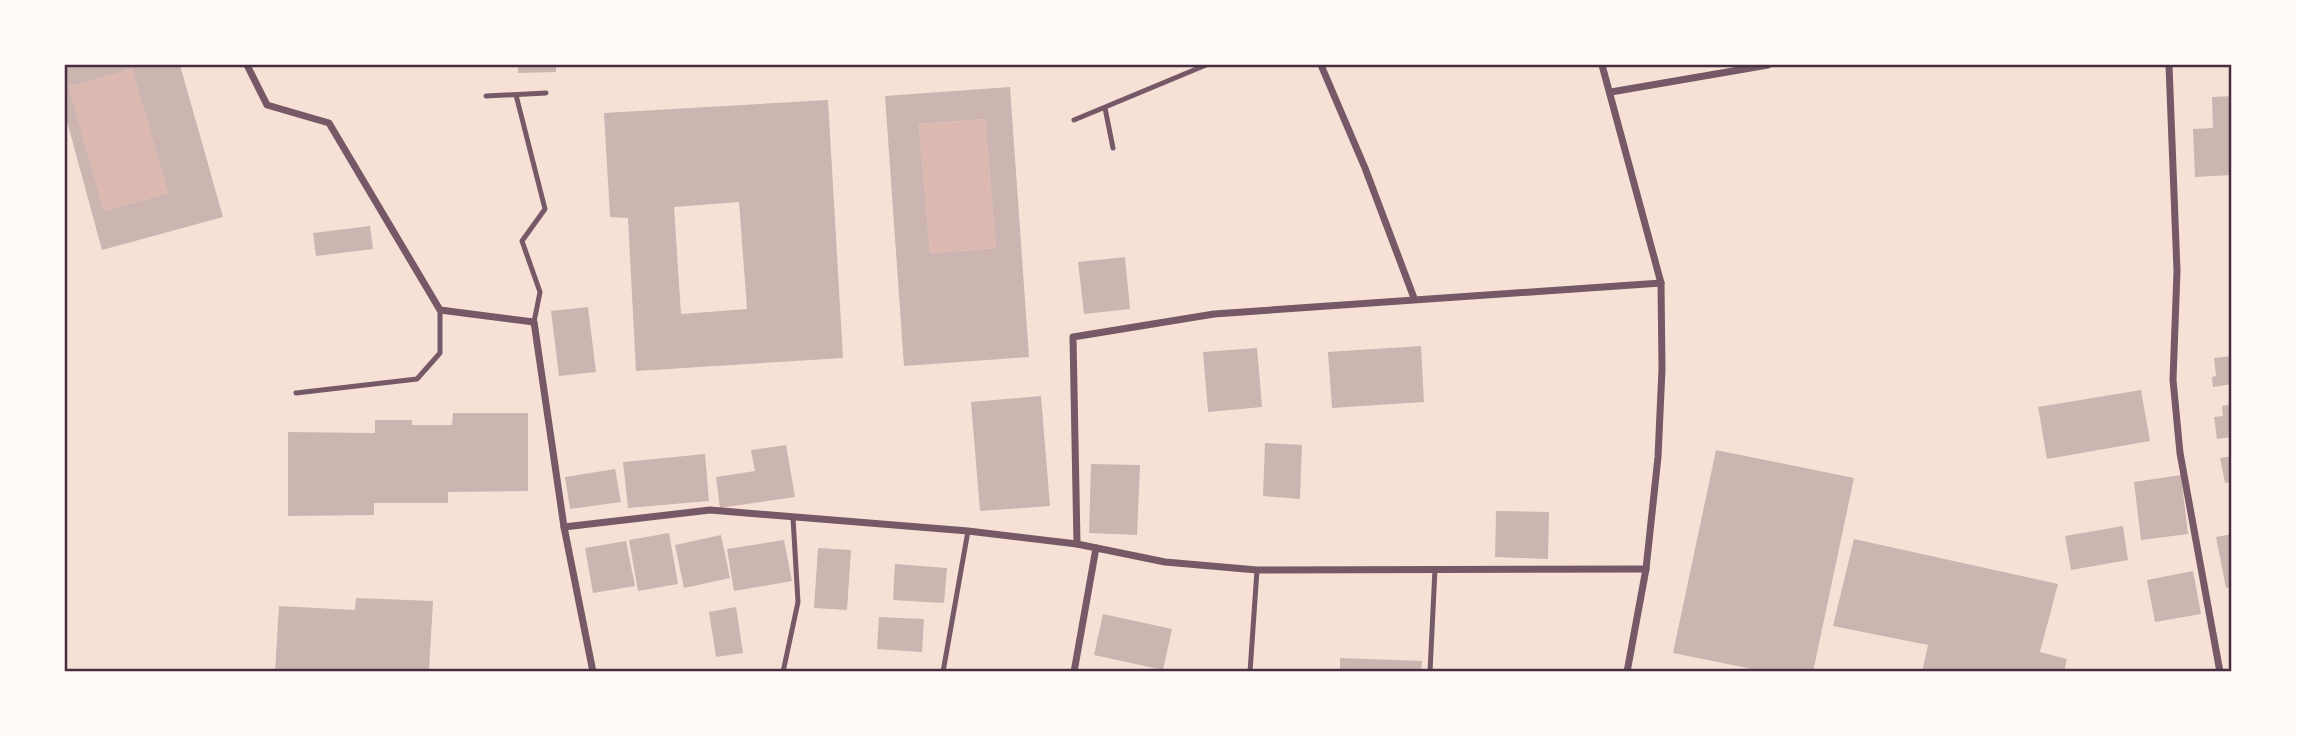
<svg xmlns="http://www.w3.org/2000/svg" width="2297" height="737" viewBox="0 0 2297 737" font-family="'Fira Sans Condensed',sans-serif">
<rect width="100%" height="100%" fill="#f7e1d7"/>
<g fill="#dcb8b0">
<polygon points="132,69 168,193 104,211 69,87"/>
<polygon points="985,119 996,248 930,253 919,124"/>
</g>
<g fill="#ccb4b1" fill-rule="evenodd">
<path d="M73,65H180L223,217L102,250L65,114V67ZM132,69L168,193L104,211L69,87Z"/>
<polygon points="518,65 556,65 556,72 518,73"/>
<path d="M1010,87L1029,357L904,366L885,96ZM985,119L996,248L930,253L919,124Z"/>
<polygon points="2232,96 2232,175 2195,177 2193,129 2213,128 2212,97"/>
<path d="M828,100L843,358L636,371L628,218L610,217L604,113ZM739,202L747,309L681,314L674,207Z"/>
<polygon points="370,226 373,249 316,256 313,233"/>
<polygon points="1125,257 1130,309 1084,314 1078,262"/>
<polygon points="588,307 596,372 559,376 551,311"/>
<polygon points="1421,346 1424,402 1332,408 1328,352"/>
<polygon points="1257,348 1262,407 1208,412 1203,352"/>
<polygon points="2232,356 2232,384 2213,387 2212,377 2216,376 2214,358"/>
<polygon points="2141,390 2150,441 2047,459 2038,407"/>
<polygon points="1041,396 1050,506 980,511 971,402"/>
<polygon points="2232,404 2232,437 2217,439 2214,417 2223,416 2222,406"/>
<polygon points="453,413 528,413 528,491 448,492 448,503 374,503 374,515 288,516 288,432 375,433 375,420 412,420 412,425 452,425"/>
<polygon points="1265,443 1302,445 1300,499 1263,496"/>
<polygon points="786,445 795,497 720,508 716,477 755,471 751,450"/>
<polygon points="1716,450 1854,478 1813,672 1767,672 1673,653"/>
<polygon points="705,454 709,501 628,508 623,462"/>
<polygon points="2232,456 2232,482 2225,483 2220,458"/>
<polygon points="1091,464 1140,465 1137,535 1089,533"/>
<polygon points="615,469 621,502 570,509 565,477"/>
<polygon points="2181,475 2188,534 2141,540 2134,482"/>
<polygon points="1496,511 1549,512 1548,559 1495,557"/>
<polygon points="2123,526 2128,560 2071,570 2065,536"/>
<polygon points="669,533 678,584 638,591 629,540"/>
<polygon points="2232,534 2232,587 2226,588 2216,537"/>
<polygon points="721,535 730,578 684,588 675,545"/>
<polygon points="1854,539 2058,584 2040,652 2067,659 2064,672 1922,672 1928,645 1833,626"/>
<polygon points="784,540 792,581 734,591 727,549"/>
<polygon points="626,541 635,586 593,593 585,548"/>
<polygon points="818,548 851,550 847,610 814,608"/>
<polygon points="895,564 947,568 944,603 893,600"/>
<polygon points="2193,571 2201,614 2155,622 2147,580"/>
<polygon points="356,598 433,601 429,672 275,672 279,606 355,610"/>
<polygon points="736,607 743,653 716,657 709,612"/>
<polygon points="1103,614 1172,629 1163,670 1094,655"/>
<polygon points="879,617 924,619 922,652 877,649"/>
<polygon points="1340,658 1422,661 1421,672 1340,672"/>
</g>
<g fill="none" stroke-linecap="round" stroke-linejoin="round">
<g stroke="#755966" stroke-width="5">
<polyline points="516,95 545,209 522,241 540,292 534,322"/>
<polyline points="486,96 546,93"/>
<polyline points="1105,108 1113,148"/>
<polyline points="1074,120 1206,65"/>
<polyline points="296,393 417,379 440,353 440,310"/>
<polyline points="783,672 798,602 793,518"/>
<polyline points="943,672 968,531"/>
<polyline points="1250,672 1257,570"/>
<polyline points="1430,672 1435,569"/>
</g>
<g stroke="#755966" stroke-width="7">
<polyline points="247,65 267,105 329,123 440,310 534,322 564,527 593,672"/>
<polyline points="1321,65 1365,168 1414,298"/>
<polyline points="1602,65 1661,283 1662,369 1658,457 1646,569 1627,672"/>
<polyline points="2169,65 2177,271 2173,380 2180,453 2220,672"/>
<polyline points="1611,92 1768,65"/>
<polyline points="564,527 710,510 968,531 1077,544 1165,562 1257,570 1646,569"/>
<polyline points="1077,544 1073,337 1214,314 1661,283"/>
<polyline points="1074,672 1096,548"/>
</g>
</g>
<rect width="2297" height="737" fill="none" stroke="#fffaf5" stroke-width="133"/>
<rect x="66" y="66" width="2164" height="604" fill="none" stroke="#4a2c40" stroke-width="2.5"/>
</svg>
